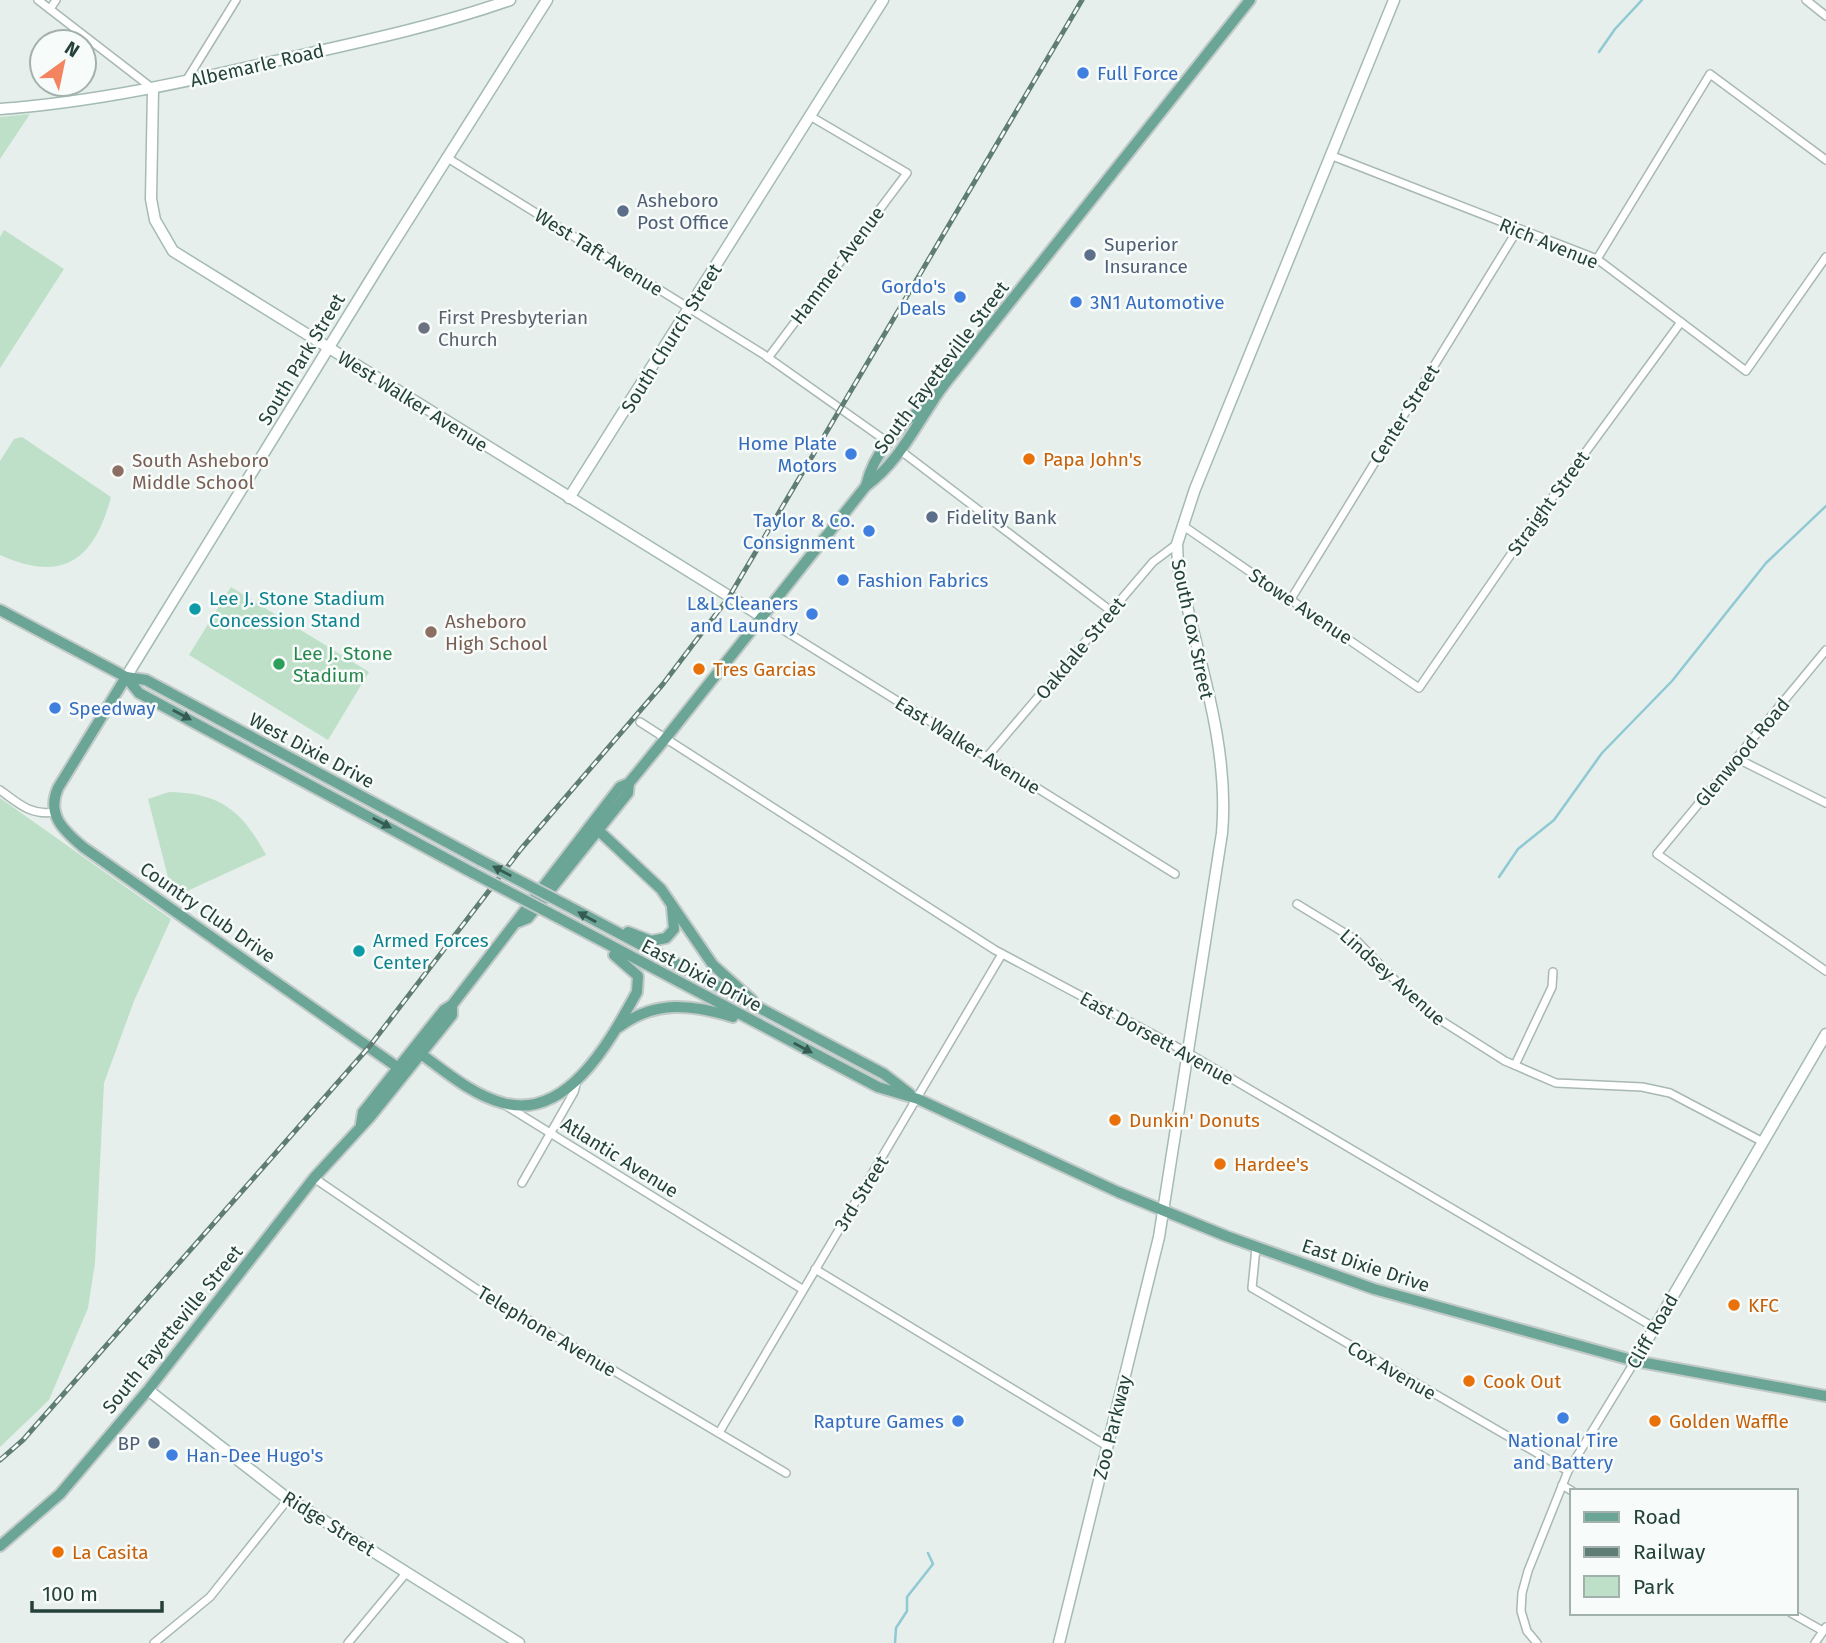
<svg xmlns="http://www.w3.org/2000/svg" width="1826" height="1643" viewBox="0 0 1826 1643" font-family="'Fira Sans',sans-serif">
<rect width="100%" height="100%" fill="#e6efeb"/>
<g fill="#bfe0c8">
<polygon points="30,114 0,159 0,117"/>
<polygon points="4,230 64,269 0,368 0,237"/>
<path d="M22,437L111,497C94,561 62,583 0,555V461L14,439Z"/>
<polygon points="231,587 369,672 328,740 189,655"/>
<path d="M169,792C221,793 242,811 266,855L185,892L170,885L148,799Z"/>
<polygon points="0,798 171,919 134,1001 104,1083 95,1263 88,1308 49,1400 0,1447"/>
</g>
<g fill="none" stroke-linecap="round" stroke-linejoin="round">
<g stroke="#8ec9d4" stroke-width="2.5">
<polyline points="1599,52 1615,29 1642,0"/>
<polyline points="1499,877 1518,849 1554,820 1602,753 1672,681 1766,563 1826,506"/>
<polyline points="895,1643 896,1628 907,1611 907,1597 933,1564 928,1553"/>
</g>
<g stroke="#a8b8b2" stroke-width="10">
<g id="street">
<polyline points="38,0 152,88"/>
<polyline points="1806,0 1826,16"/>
<polyline points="50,9 56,0"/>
<polyline points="186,81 236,0"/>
<polyline points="1330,155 1597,259 1746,371 1826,257"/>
<polyline points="446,157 763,354 889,443"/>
<polyline points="1597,259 1710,74 1826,160"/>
<polyline points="768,358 907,173 810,116"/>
<polyline points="901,451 1111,611"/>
<polyline points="1182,525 1419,688 1516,547 1681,322"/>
<polyline points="1291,599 1518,229"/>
<polyline points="761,616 1175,874"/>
<polyline points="1826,650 1657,854 1826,971"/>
<polyline points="640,722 995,950 1188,1053 1655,1328"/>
<polyline points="987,757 1153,562 1177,544"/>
<polyline points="1736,758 1826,803"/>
<path d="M0,790C18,803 31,816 54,812"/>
<polyline points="1297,904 1356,940 1423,1009 1505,1061 1556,1083 1642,1087 1670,1093 1763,1142"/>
<polyline points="1515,1065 1552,987 1553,972"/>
<polyline points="505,1105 802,1289"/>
<polyline points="314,1178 478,1290 786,1473"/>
<polyline points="522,1183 574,1092 577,1081"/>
<polyline points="1256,1248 1252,1288 1568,1471"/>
<polyline points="815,1269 1107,1446"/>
<polyline points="720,1431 1002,954"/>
<polyline points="1562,1485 1572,1491"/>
<polyline points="1791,1613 1823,1631"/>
<polyline points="154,1643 210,1597 289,1498"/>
<polyline points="348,1643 407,1572"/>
<polyline points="1537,1643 1527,1631 1521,1611 1522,1593 1528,1571 1568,1471 1635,1361"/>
<polyline points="1815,1643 1826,1627"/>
</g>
</g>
<g stroke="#a4bbb3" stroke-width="13">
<g id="secondary">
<polyline points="153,89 151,199 155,220 173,251 761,616"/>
<path d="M0,109C96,102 190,81 284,59C360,42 436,26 510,0"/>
<polyline points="569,498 883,0"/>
<polyline points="126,677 382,261 547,0"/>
<polyline points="1635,1361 1826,1034"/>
<polyline points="148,1390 283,1495 519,1643"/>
<path d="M1059,1643L1159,1237L1222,833C1230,744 1196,653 1178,567L1177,544L1195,489L1394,0"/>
</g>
</g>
<g stroke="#c2cac8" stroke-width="14">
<g id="primary">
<path d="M866,486C873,454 901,421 928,405"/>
<polyline points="0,610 126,677 139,693 473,873"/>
<path d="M126,677L58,788C46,815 64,831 83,847L400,1069"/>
<polyline points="126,677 146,680 480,860"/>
<polyline points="598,830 661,889 713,965 752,1000"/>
<polyline points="566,905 884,1074 910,1094"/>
<polyline points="557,917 878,1087 918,1099 1118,1192 1226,1236 1374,1289 1635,1361 1826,1396"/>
<polyline points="518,922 528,918 628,793 629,783"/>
<polyline points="628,932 651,941 666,938 674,929 672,907"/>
<path d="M619,1027C655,1000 692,1004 733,1017"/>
<path d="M421,1054C446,1072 472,1095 503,1103C568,1121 611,1039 637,992L638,976L614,955"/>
<path d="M361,1124L363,1112L444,1010L452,1005L620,787L629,783L665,739L866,486C896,464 911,434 931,404C940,388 953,374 964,360L1250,0"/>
<polyline points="0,1546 60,1494 148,1390 314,1178 370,1117 452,1015 452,1005"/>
</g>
</g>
<use href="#street" stroke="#fff" stroke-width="7"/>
<use href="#secondary" stroke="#fff" stroke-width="10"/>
<use href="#primary" stroke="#6aa596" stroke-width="10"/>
<g stroke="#5f7d75" stroke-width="5">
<polyline id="rail" points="0,1460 23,1440 369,1047 521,849 663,684 729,597 1082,0"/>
</g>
<use href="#rail" stroke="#f7fbf9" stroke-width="2.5" stroke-dasharray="8" stroke-linecap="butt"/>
<g stroke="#c2cac8" stroke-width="14" stroke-linecap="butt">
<g id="primary-bridge">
<polyline points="480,860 566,905"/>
<polyline points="473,873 557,917"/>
</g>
</g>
<use href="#primary-bridge" stroke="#6aa596" stroke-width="10"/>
</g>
<defs><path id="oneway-solid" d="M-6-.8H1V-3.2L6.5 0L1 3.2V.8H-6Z" transform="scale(1.75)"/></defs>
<g fill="#365b51">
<use href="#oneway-solid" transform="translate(182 715) rotate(28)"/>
<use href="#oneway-solid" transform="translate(382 823) rotate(28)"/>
<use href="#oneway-solid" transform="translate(502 871) rotate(-152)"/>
<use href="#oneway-solid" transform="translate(587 917) rotate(-151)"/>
<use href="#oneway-solid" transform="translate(803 1048) rotate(28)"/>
</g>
<g fill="#3f7fe0" stroke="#f7fbf9" stroke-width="2.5">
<circle cx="1083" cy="73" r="7"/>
<circle cx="960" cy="297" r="7"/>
<circle cx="1076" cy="302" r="7"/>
<circle cx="851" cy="454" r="7"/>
<circle cx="869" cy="531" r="7"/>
<circle cx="843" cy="580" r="7"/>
<circle cx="812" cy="614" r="7"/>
<circle cx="55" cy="708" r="7"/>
<circle cx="1563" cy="1418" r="7"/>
<circle cx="958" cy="1421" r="7"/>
<circle cx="172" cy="1455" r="7"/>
</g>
<g fill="#5c6f8a" stroke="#f7fbf9" stroke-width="2.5">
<circle cx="623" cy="211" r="7"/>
<circle cx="1090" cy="255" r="7"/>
<circle cx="932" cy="517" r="7"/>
<circle cx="154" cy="1443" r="7"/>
</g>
<circle fill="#6b7280" stroke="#f7fbf9" stroke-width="2.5" cx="424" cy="328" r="7"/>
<g fill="#e8710a" stroke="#f7fbf9" stroke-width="2.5">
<circle cx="1029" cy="459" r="7"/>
<circle cx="699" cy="669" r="7"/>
<circle cx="1115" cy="1120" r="7"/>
<circle cx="1220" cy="1164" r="7"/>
<circle cx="1734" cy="1305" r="7"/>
<circle cx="1469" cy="1381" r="7"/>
<circle cx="1655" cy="1421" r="7"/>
<circle cx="58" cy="1552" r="7"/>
</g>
<g fill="#8d6e63" stroke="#f7fbf9" stroke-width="2.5">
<circle cx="118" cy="471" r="7"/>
<circle cx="431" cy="632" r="7"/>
</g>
<g fill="#0f9aa8" stroke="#f7fbf9" stroke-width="2.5">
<circle cx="195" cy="609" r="7"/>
<circle cx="359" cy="951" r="7"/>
</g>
<circle fill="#2e9e5b" stroke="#f7fbf9" stroke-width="2.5" cx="279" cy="664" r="7"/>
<g text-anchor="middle" stroke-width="5" stroke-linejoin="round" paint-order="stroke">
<g font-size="19" fill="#24423a" stroke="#f7fbf9">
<text transform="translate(257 65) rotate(-13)" y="7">Albemarle Road</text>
<text transform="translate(1549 243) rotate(22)" y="7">Rich Avenue</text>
<text transform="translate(599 252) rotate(32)" y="7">West Taft Avenue</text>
<text transform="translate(837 265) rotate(-53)" y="7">Hammer Avenue</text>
<text transform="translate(671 338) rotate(-58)" y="7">South Church Street</text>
<text transform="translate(301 359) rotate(-59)" y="7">South Park Street</text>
<text transform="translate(941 367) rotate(-53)" y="7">South Fayetteville Street</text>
<text transform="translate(413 401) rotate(32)" y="7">West Walker Avenue</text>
<text transform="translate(1404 414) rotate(-58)" y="7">Center Street</text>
<text transform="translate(1548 503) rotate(-54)" y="7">Straight Street</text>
<text transform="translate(1301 606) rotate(34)" y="7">Stowe Avenue</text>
<text transform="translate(1193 629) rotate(78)" y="7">South Cox Street</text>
<text transform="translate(1080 648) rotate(-50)" y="7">Oakdale Street</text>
<text transform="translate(968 745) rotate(32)" y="7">East Walker Avenue</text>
<text transform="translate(312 750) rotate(28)" y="7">West Dixie Drive</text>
<text transform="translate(1742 752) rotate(-50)" y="7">Glenwood Road</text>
<text transform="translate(208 912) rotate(35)" y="7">Country Club Drive</text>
<text transform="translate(702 975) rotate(28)" y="7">East Dixie Drive</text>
<text transform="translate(1393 977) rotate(42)" y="7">Lindsey Avenue</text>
<text transform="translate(1157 1038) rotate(29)" y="7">East Dorsett Avenue</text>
<text transform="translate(620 1157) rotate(32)" y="7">Atlantic Avenue</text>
<text transform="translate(861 1193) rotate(-58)" y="7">3rd Street</text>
<text transform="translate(1366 1265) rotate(18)" y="7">East Dixie Drive</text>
<text transform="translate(172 1329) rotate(-51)" y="7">South Fayetteville Street</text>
<text transform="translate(547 1331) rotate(31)" y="7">Telephone Avenue</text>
<text transform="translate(1652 1331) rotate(-60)" y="7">Cliff Road</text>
<text transform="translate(1392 1370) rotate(30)" y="7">Cox Avenue</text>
<text transform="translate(1112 1427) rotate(-76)" y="7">Zoo Parkway</text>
<text transform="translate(329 1523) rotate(32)" y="7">Ridge Street</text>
</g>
<g font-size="19" fill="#366cbe" stroke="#f7fbf9" text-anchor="start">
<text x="1097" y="80">Full Force</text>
<text x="946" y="293" text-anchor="end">Gordo's<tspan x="946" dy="22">Deals</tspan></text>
<text x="1090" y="309">3N1 Automotive</text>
<text x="837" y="450" text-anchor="end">Home Plate<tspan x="837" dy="22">Motors</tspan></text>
<text x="855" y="527" text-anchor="end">Taylor &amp; Co.<tspan x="855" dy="22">Consignment</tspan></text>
<text x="857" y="587">Fashion Fabrics</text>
<text x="798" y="610" text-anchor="end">L&amp;L Cleaners<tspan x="798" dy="22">and Laundry</tspan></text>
<text x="69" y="715">Speedway</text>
<text x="944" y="1428" text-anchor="end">Rapture Games</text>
<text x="1563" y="1447" text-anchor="middle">National Tire<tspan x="1563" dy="22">and Battery</tspan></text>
<text x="186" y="1462">Han-Dee Hugo's</text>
</g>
<g font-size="19" fill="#4e5e75" stroke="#f7fbf9" text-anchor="start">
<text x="637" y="207">Asheboro<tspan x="637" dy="22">Post Office</tspan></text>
<text x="1104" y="251">Superior<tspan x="1104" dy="22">Insurance</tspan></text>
<text x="946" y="524">Fidelity Bank</text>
<text x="140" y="1450" text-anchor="end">BP</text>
</g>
<g font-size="19" fill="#5b616d" stroke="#f7fbf9" text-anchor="start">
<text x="438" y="324">First Presbyterian<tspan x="438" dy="22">Church</tspan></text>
</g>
<g font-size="19" fill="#c56008" stroke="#f7fbf9" text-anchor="start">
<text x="1043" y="466">Papa John's</text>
<text x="713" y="676">Tres Garcias</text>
<text x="1129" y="1127">Dunkin' Donuts</text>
<text x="1234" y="1171">Hardee's</text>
<text x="1748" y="1312">KFC</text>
<text x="1483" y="1388">Cook Out</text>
<text x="1669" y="1428">Golden Waffle</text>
<text x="72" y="1559">La Casita</text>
</g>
<g font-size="19" fill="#785e54" stroke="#f7fbf9" text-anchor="start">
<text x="132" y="467">South Asheboro<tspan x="132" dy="22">Middle School</tspan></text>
<text x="445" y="628">Asheboro<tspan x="445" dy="22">High School</tspan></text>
</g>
<g font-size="19" fill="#0d838f" stroke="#f7fbf9" text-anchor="start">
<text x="209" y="605">Lee J. Stone Stadium<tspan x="209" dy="22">Concession Stand</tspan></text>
<text x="373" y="947">Armed Forces<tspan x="373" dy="22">Center</tspan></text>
</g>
<g font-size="19" fill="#27864d" stroke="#f7fbf9" text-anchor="start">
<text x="293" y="660">Lee J. Stone<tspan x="293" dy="22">Stadium</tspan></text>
</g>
</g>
<rect x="1570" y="1489" width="228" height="126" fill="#f7fbf9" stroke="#a3b1ad" stroke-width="2"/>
<rect x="1584" y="1512" width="35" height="10" fill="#6aa596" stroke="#a3b1ad" stroke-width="2"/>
<text x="1633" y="1524" font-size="21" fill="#24423a">Road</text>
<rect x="1584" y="1547" width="35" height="10" fill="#5f7d75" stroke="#a3b1ad" stroke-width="2"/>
<text x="1633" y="1559" font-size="21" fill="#24423a">Railway</text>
<rect x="1584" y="1576" width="35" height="21" fill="#bfe0c8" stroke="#a3b1ad" stroke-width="2"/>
<text x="1633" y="1594" font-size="21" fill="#24423a">Park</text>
<g transform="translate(63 63) rotate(33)"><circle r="33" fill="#f7fbf9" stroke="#a3b1ad" stroke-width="2"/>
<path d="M0-5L12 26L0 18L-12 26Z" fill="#f4845f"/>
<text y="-10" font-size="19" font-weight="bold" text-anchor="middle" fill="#24423a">N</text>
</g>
<path d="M32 1601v10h130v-10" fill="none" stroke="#24423a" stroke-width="3.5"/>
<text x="42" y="1601" font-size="21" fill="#24423a" stroke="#f7fbf9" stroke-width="5" paint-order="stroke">100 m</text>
</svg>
